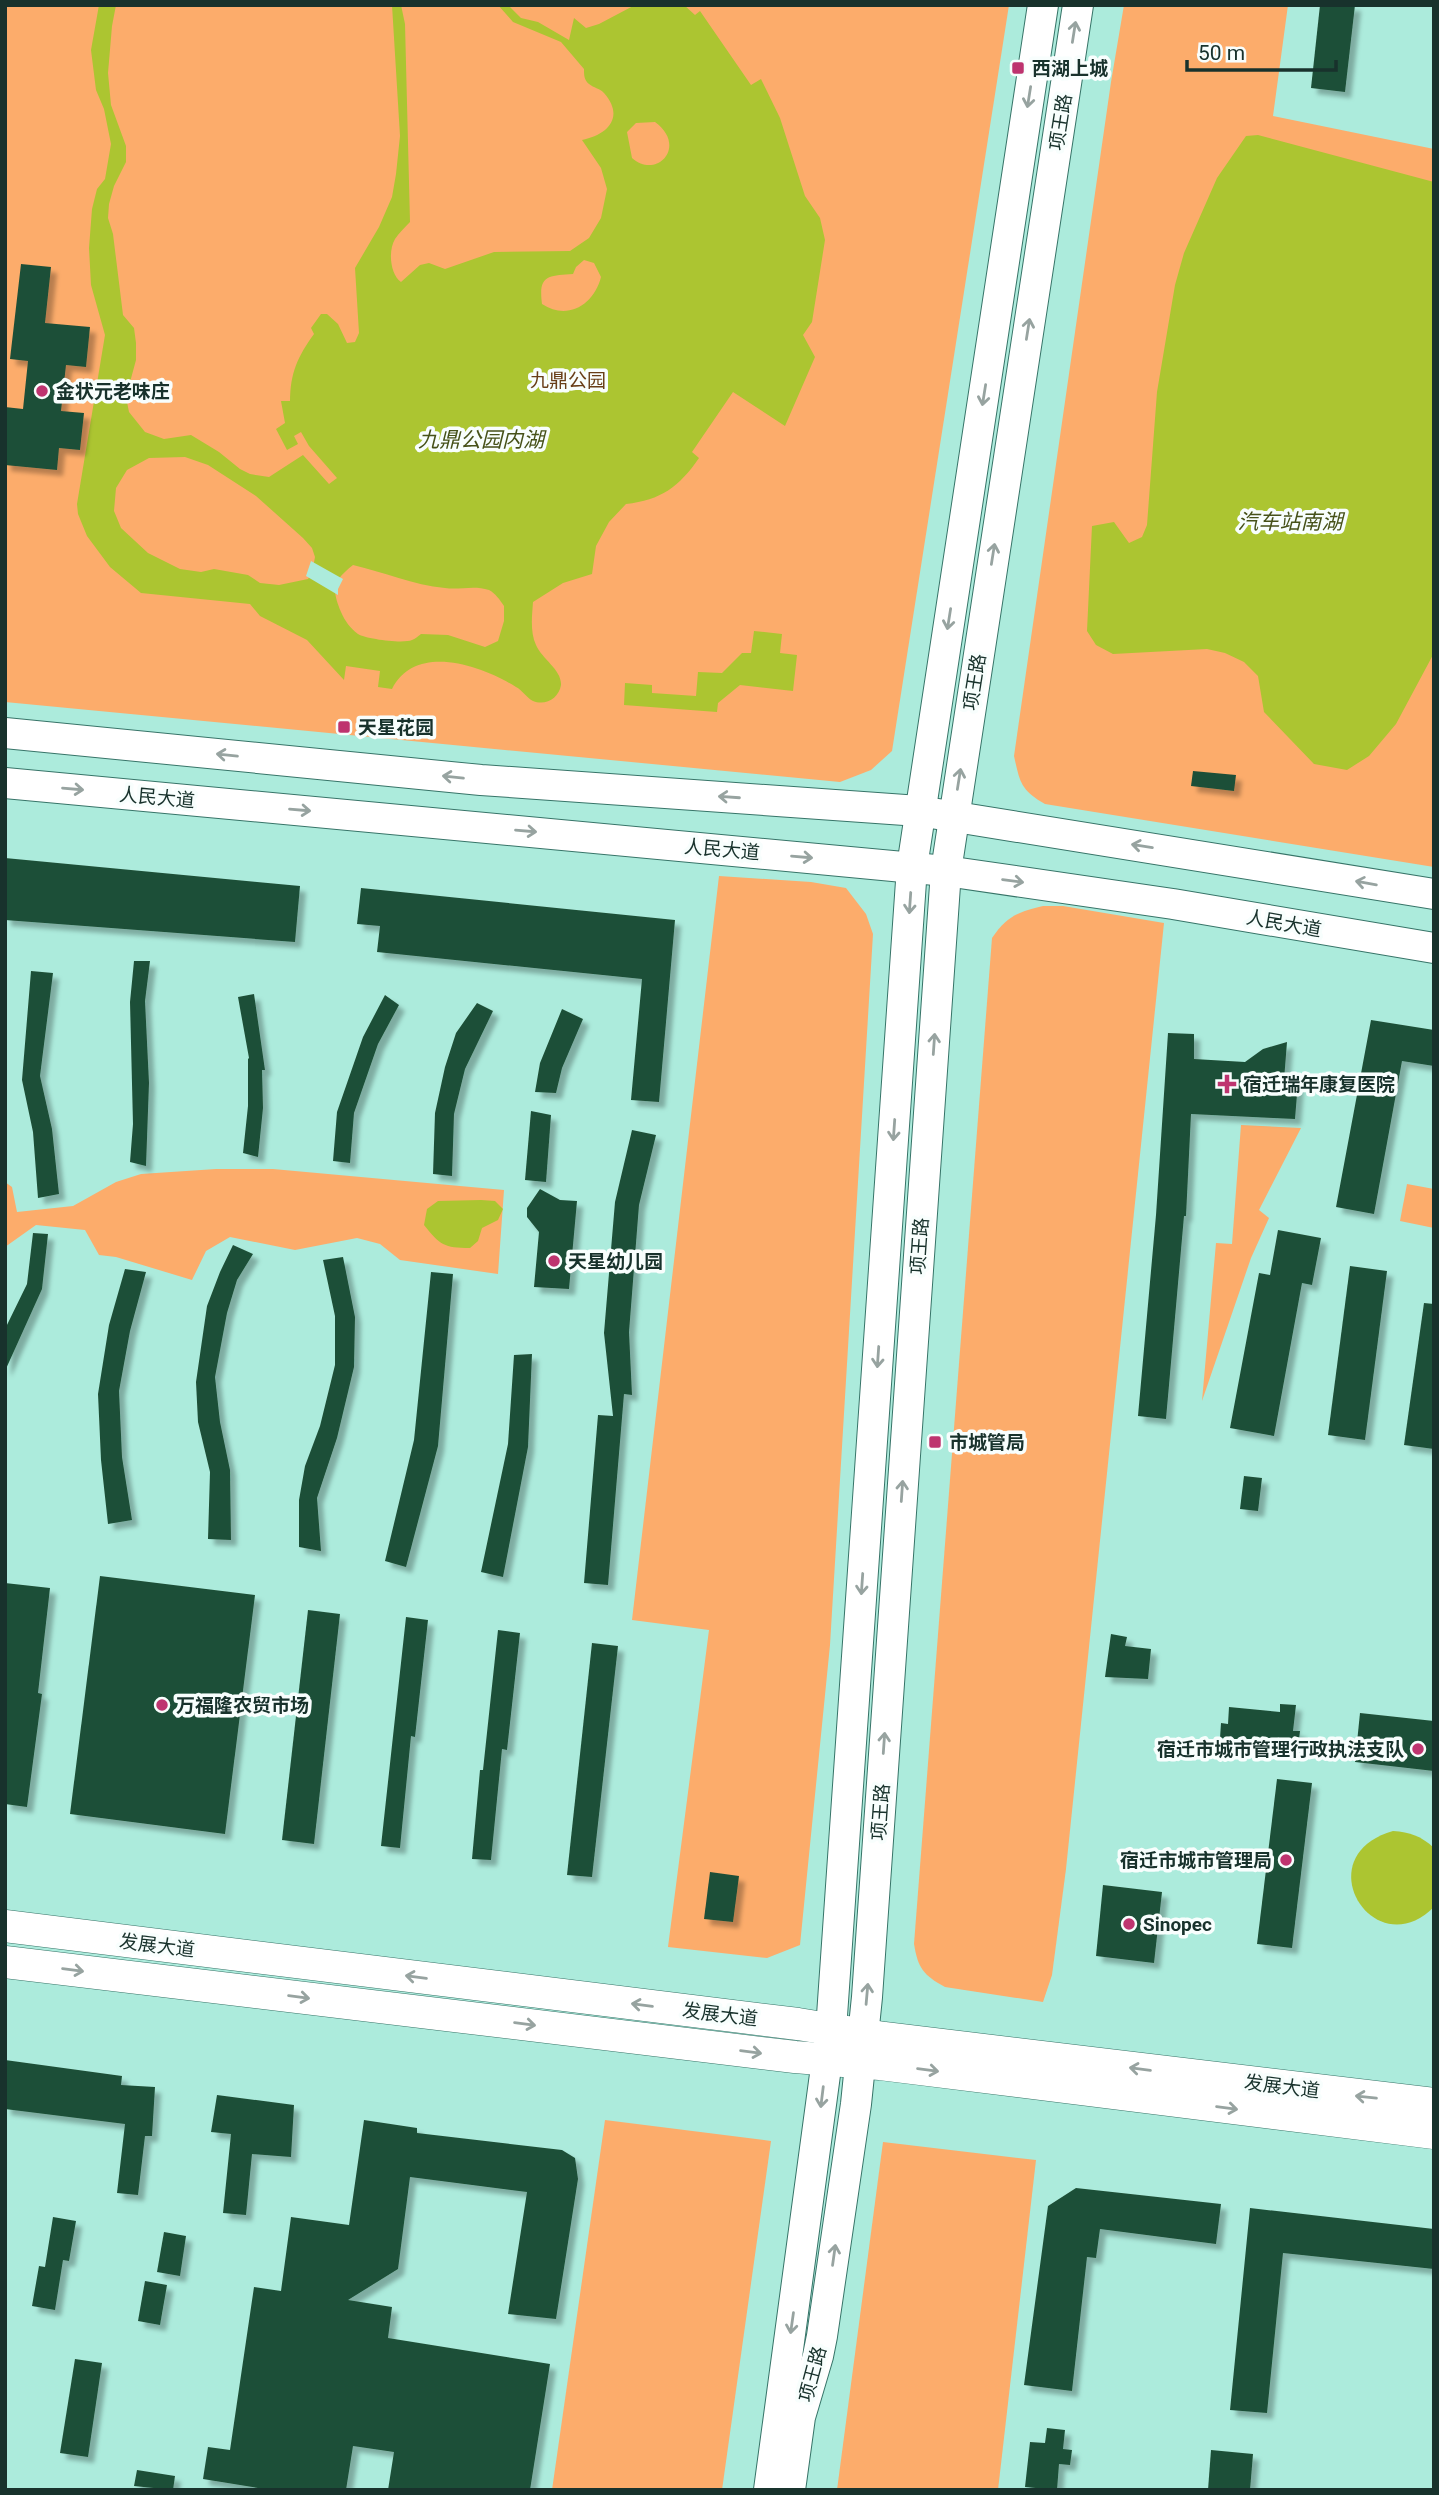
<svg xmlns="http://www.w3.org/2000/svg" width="1439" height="2495" viewBox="0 0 1439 2495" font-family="Roboto,'Noto Sans SC',sans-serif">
<defs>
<filter id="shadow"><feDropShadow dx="6" dy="6" stdDeviation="2" flood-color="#0004"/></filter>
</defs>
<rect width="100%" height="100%" fill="#acebdc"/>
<g fill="#fcac6b">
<polygon points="5,5 1009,5 892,751 871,770 840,782 5,702"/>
<path d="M1124,5H1288L1273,116L1434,149V867L1045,804C1021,790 1020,783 1014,756L1111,82Z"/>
<polygon points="719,876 811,882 846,888 866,914 873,934 830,1645 800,1945 767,1958 668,1947 709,1630 632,1620"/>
<path d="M1043,906H1063L1164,923L1066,1869L1052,1975L1043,2002L945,1987C923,1975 918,1968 914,1944L992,938C1007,916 1018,912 1043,906Z"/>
<polygon points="1241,1125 1301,1128 1259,1210 1269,1218 1251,1258 1202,1401 1216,1243 1232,1244"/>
<polygon points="216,1169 273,1169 504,1190 498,1274 400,1260 380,1244 357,1238 295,1250 230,1237 206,1251 192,1280 116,1257 99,1255 85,1230 36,1225 5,1247 5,1182 12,1187 17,1212 73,1206 116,1182 141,1174"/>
<polygon points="1407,1184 1434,1189 1434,1228 1400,1221"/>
<polygon points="605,2120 771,2141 722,2490 552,2490"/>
<polygon points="883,2142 1036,2160 998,2490 837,2490"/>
</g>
<g fill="#acc531" fill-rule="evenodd">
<path d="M99,5H116L112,26L108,73L111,105L126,146V162L114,186L109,204L108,218L113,234L123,315L134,328L136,343V360L126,397L129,412L145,432L164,439L191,435L219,452L240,469L250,474L269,477L303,455L329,484L337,478L309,446L301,432L294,436L298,444L287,450L276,429L285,423L281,401H290C290,373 298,356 314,334L311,328L321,314H327L338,324L347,343L355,342L359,333L355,268L379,227L392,197L396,174L400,136L392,5H401L405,24L410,222C405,227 399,233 395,239C388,251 390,274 401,282L420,265L429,263L445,269L494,252L570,251L589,238L601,218L607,189L601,168L582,140C608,135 625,117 604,93C599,88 594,88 589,84C584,80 584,75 584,69L561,42L513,22L498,5H508L521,18L538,22L569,40L574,18L586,28L599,24L635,5H684L695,15L700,11L751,85L761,79L780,118L805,196L820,218L825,240L812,322L803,335L815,357L785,426L733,392L692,452L699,458C679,487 661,500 626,504L609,522L596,546L592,574L563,583L533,602C532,616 530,632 536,645C542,659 562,670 561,685C559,698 546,706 533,701C527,698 522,690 516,687C482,666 416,642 392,689L378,687L380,671L346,666L344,680L307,640L260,616L250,604L141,593L110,567L87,536L78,514L77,504L105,335L91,285L89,248L92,209L97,189L105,179L111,144L104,109L96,90L91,50ZM655,122C688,146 657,180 632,158L627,132L636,123ZM584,260L594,263L601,277C594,305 567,321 542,304C538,274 549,276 573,274L576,267ZM185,457L208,465L256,496L303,538L312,548L315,557L312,573L308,579L279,585L260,583L248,575L214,569L201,572L180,569L148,553L121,528L114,511L116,488L127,470L149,458ZM353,565C384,572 413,585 445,588C460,590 474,585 489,590C495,593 500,600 504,606V621L498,641L485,647L448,635L421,634C418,636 415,639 412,640C403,644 366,639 358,634C350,628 345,621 341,612C331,588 333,581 353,565Z"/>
<polygon points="1258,135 1434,182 1434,653 1396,724 1369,756 1347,770 1314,764 1264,712 1258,676 1244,662 1225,653 1207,649 1113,654 1096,645 1087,631 1092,526 1114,522 1129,543 1142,537 1147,525 1157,392 1175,285 1184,253 1217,178 1246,136"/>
<polygon points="754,631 782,634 780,653 797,655 793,691 740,685 718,703 717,712 624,705 625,683 652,685 652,693 696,696 698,672 722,673 742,653 751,653"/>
<path d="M481,1200L495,1201L503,1209L498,1220L482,1228L478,1241L470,1248C444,1248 440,1245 424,1225L427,1209L438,1201Z"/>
<path d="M1393,1831C1410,1832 1421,1836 1434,1848V1907C1374,1967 1305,1856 1393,1831Z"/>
</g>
<polygon fill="#acebdc" points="311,561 343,579 338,589 338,595 306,576"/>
<g fill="#1f4f37" filter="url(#shadow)">
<polygon points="1320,5 1355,5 1345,92 1311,88"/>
<polygon points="21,264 51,267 45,323 90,327 86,367 66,365 61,411 84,413 80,450 59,448 57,470 5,465 5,407 23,409 28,361 10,359"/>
<polygon points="1193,771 1236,775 1234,791 1191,786"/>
<polygon points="5,858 300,886 295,942 5,920"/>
<polygon points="361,888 675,920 659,1102 631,1100 642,979 377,952 380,926 357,924"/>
<polygon points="134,961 150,961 145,1001 149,1083 146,1166 130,1162 133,1124 130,1002"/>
<polygon points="31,971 53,973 40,1076 52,1129 59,1194 38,1198 33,1132 22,1080"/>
<polygon points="254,994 265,1070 262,1070 263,1108 258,1157 243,1153 248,1106 248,1059 249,1058 238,997"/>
<polygon points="385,995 399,1005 378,1044 354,1113 350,1163 333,1161 337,1112 363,1037"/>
<polygon points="477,1003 493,1011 465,1069 454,1114 452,1176 433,1174 435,1113 445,1067 456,1033"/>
<polygon points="562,1009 583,1019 562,1068 556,1093 535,1092 540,1063"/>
<polygon points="1371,1020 1434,1030 1434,1066 1402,1061 1374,1214 1336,1207"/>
<polygon points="1168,1033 1194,1034 1194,1059 1245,1062 1263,1049 1287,1042 1284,1080 1298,1082 1295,1119 1191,1114 1186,1216 1184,1216 1166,1419 1138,1416 1156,1215"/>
<polygon points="531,1111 551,1115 546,1182 525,1180"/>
<polygon points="632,1130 656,1135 639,1205 629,1332 632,1395 624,1394 608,1585 584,1583 598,1415 613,1416 604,1333 615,1202"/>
<polygon points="540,1189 560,1200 577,1201 569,1289 534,1287 539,1232 527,1217 527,1208"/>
<polygon points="1278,1230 1321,1238 1312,1285 1302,1283 1274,1436 1230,1428 1259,1273 1270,1275"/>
<polygon points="33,1233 48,1234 42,1289 5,1371 5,1329 27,1284"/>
<polygon points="233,1245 253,1254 237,1280 227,1313 215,1377 220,1422 230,1470 231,1540 208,1539 210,1472 198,1422 196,1382 207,1306 220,1272"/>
<polygon points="343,1257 355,1317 354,1367 337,1438 317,1498 321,1551 299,1547 299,1500 305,1466 320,1426 335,1365 335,1316 323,1260"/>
<polygon points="1350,1266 1387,1271 1365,1440 1328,1435"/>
<polygon points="125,1269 146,1272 130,1331 119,1391 122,1457 132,1520 108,1524 101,1460 98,1394 109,1325"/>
<polygon points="431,1272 453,1274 438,1446 406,1567 385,1561 414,1440"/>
<polygon points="1424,1303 1434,1304 1434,1449 1404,1445"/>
<polygon points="532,1354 528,1447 503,1577 481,1572 508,1444 514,1355"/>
<polygon points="1244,1476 1262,1478 1258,1511 1240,1509"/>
<polygon points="100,1576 255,1595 225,1834 70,1814"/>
<polygon points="5,1583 50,1588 38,1693 42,1694 27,1807 5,1804"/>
<polygon points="308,1610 340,1614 314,1844 282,1840"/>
<polygon points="406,1617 428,1620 415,1737 411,1736 400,1848 381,1846"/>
<polygon points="498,1630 520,1633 507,1750 502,1749 491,1860 472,1859 480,1770 483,1770"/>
<polygon points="1111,1634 1127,1637 1125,1646 1151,1649 1148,1679 1105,1677"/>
<polygon points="592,1643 618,1646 592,1877 567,1875"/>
<polygon points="1280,1704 1296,1705 1293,1731 1300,1731 1298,1747 1220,1738 1221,1723 1228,1724 1229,1707 1280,1712"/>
<polygon points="1360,1713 1434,1721 1434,1771 1355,1762"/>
<polygon points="1277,1779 1312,1783 1292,1948 1257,1944"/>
<polygon points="710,1872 739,1876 733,1922 704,1919"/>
<polygon points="1103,1885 1162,1892 1154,1963 1096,1956"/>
<polygon points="5,2060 122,2076 121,2085 155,2087 152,2136 145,2136 138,2195 117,2193 125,2124 5,2109"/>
<polygon points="217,2095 294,2105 291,2157 252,2154 246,2215 223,2213 231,2134 211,2132"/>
<polygon points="364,2120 417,2128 417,2133 562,2150 575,2158 578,2179 556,2319 508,2314 527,2192 410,2177 398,2269 348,2300 392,2307 388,2338 550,2364 530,2490 388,2490 394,2452 353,2446 346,2490 270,2490 203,2479 208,2447 230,2450 254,2287 281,2291 291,2217 349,2225"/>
<polygon points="1076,2188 1221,2204 1216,2244 1100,2229 1096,2258 1087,2257 1072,2391 1024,2385 1048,2206"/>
<polygon points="1250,2208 1434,2229 1434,2269 1283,2253 1267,2413 1230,2410"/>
<polygon points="53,2217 76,2221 69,2261 63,2260 55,2310 32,2306 39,2266 45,2267"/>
<polygon points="164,2232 186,2236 180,2276 157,2272"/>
<polygon points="145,2281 167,2285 160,2325 138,2321"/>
<polygon points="75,2359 102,2363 88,2457 60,2453"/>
<polygon points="1047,2428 1065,2430 1063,2449 1072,2450 1070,2465 1059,2464 1057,2490 1025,2487 1030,2442 1045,2443"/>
<polygon points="1211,2450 1253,2454 1250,2490 1208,2490"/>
<polygon points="137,2470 175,2476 173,2490 134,2486"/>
</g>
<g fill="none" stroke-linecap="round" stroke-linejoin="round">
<g stroke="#377468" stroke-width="32">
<g id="secondary">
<polyline points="5,733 481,780 919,811 1434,894"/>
<polyline points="5,783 946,871 1173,904 1434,948"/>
<polyline points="769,2490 831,2030 912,867 1043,5"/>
<polyline points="790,2490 800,2417 818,2356 822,2336 856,2104 867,1997 946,871 1078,5"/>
</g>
</g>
<g stroke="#377468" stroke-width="33">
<g id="primary">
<polyline points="5,1926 798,2024 884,2038 1434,2104"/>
<polyline points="5,1962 795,2057 880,2064 1434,2133"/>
</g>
</g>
<use href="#secondary" stroke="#fff" stroke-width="30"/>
<use href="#primary" stroke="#fff" stroke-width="32"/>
</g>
<defs><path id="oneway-shaft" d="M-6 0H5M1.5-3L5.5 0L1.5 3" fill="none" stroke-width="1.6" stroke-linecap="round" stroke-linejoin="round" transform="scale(1.75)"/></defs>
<g stroke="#97a3a0">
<use href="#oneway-shaft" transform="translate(1074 32) rotate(-81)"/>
<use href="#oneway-shaft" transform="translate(1029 97) rotate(99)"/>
<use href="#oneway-shaft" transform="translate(1028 329) rotate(-81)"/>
<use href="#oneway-shaft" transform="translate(984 395) rotate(99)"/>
<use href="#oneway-shaft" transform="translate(993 554) rotate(-81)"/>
<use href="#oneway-shaft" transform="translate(949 619) rotate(99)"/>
<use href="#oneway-shaft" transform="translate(227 755) rotate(-174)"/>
<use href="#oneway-shaft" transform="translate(453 777) rotate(-174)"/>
<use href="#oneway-shaft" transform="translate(959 779) rotate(-81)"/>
<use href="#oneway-shaft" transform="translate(73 789) rotate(5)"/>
<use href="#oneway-shaft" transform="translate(729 797) rotate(-176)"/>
<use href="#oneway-shaft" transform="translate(300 810) rotate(5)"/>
<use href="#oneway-shaft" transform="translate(526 831) rotate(5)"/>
<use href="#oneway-shaft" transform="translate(1142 846) rotate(-171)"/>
<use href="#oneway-shaft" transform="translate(802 857) rotate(5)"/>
<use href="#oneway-shaft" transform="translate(1013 881) rotate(8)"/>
<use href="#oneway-shaft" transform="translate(1366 883) rotate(-170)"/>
<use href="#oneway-shaft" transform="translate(910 903) rotate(94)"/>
<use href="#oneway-shaft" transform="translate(934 1044) rotate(-86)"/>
<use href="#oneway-shaft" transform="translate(894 1130) rotate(94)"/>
<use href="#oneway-shaft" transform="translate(878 1357) rotate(94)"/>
<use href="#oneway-shaft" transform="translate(902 1491) rotate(-86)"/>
<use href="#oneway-shaft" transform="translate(862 1584) rotate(94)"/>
<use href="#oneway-shaft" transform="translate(884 1743) rotate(-86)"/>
<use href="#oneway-shaft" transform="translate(73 1970) rotate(7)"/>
<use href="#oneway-shaft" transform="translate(416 1977) rotate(-173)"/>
<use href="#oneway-shaft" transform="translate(867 1994) rotate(-85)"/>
<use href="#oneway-shaft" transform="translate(299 1997) rotate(7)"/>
<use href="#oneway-shaft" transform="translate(642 2005) rotate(-173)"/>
<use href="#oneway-shaft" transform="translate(525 2024) rotate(7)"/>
<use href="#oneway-shaft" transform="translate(751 2052) rotate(7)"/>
<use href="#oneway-shaft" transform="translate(1140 2069) rotate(-173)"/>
<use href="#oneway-shaft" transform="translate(928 2070) rotate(7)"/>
<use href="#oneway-shaft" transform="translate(822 2097) rotate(97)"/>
<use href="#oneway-shaft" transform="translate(1366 2097) rotate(-174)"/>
<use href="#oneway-shaft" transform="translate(1227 2108) rotate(7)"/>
<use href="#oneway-shaft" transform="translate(834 2255) rotate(-82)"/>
<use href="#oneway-shaft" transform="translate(792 2323) rotate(98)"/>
</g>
<g fill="#be346f" stroke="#f8fefd" stroke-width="2.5">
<rect x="1011" y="61" width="14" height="14" rx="3.5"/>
<circle cx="42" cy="391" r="7"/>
<rect x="337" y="720" width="14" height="14" rx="3.5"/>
<path d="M1223.5 1073.5h7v7h7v7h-7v7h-7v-7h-7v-7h7z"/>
<circle cx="554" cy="1261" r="7"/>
<rect x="928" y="1435" width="14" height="14" rx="3.5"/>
<circle cx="162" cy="1705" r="7"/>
<circle cx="1418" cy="1749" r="7"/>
<circle cx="1286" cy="1860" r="7"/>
<circle cx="1129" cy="1924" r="7"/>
</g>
<g text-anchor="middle" stroke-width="7" stroke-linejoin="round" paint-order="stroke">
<g font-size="19" font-weight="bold" fill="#18322c" stroke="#f8fefd" text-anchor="start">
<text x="1032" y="75">西湖上城</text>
<text x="56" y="398">金状元老味庄</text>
<text x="358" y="734">天星花园</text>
<text x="1243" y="1091">宿迁瑞年康复医院</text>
<text x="568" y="1268">天星幼儿园</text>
<text x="949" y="1449">市城管局</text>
<text x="176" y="1712">万福隆农贸市场</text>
<text x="1404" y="1756" text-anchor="end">宿迁市城市管理行政执法支队</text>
<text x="1272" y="1867" text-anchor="end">宿迁市城市管理局</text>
<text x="1143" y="1931">Sinopec</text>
</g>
<g font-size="19" fill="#18322c" stroke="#f8fefd">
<text transform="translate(1060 122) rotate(-81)" y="7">项王路</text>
<text transform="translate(974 682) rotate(-81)" y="7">项王路</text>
<text transform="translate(157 797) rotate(5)" y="7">人民大道</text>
<text transform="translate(722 849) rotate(5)" y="7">人民大道</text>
<text transform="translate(1284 923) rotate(10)" y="7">人民大道</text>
<text transform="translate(919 1246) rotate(-86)" y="7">项王路</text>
<text transform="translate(880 1812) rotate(-86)" y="7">项王路</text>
<text transform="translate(157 1945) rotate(7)" y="7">发展大道</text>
<text transform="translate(720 2014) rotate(7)" y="7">发展大道</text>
<text transform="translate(1282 2086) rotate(7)" y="7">发展大道</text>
<text transform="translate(812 2374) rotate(-75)" y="7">项王路</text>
</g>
<g font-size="19" fill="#683e18" stroke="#f8fefd">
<text x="568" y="387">九鼎公园</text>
</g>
<g font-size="21" font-style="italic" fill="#465119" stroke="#f8fefd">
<text x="481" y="447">九鼎公园内湖</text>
<text x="1290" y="529">汽车站南湖</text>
</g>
</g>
<rect width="1439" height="2495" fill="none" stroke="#18322c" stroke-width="14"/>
<path d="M1187 60v10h149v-10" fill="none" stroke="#18322c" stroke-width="3.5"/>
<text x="1198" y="60" font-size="21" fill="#18322c" stroke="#f8fefd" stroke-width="5" paint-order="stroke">50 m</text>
</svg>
